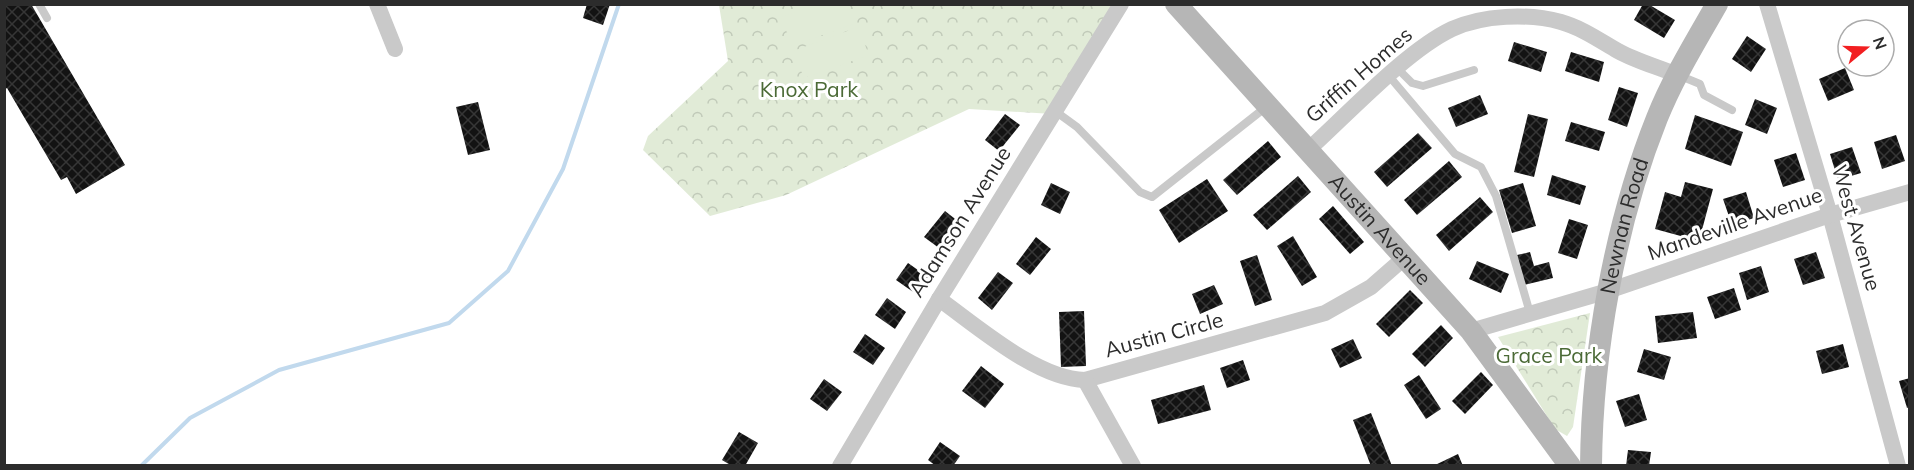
<svg xmlns="http://www.w3.org/2000/svg" width="1914" height="470" viewBox="0 0 1914 470" font-family="Mulish,sans-serif">
<defs>
<pattern id="forest-crowns" width="20" height="18" patternUnits="userSpaceOnUse" patternTransform="scale(1.5)"><rect width="20" height="18" fill="#e1ebd7"/><path d="M2 6a3 3 0 1 1 6 0M12 15a3 3 0 1 1 6 0" fill="none" stroke="#c1cab9"/></pattern>
<pattern id="building-cross-hatch" width="8" height="8" patternUnits="userSpaceOnUse" patternTransform="scale(1.5)"><rect width="8" height="8" fill="#131313"/><path d="M0 0l8 8M0 8l8-8" fill="none" stroke="#363636"/></pattern>
</defs>
<rect width="100%" height="100%" fill="#fff"/>
<g fill="url(#forest-crowns)">
<polygon points="719,5 1121,5 1053,114 969,109 786,195 710,216 643,150 648,136 728,61"/>
<polygon points="1590,313 1573,427 1567,436 1555,429 1498,337"/>
</g>
<g fill="#e1ebd7">
<polygon points="815,5 849,5 856,23 792,46 781,17"/>
<polygon points="858,27 869,55 804,78 793,51"/>
</g>
<g fill="none" stroke-linecap="round" stroke-linejoin="round">
<polyline stroke="#c1d9ed" stroke-width="4" points="141,466 190,418 279,370 449,323 508,271 563,169 619,4"/>
</g>
<g fill="url(#building-cross-hatch)">
<polygon points="4,4 31,4 125,165 76,194 67,177 61,180 7,88 4,90"/>
<polygon points="587,4 610,4 603,25 583,18"/>
<polygon points="1643,4 1648,4 1675,20 1664,38 1634,20"/>
<polygon points="1747,36 1766,49 1751,72 1732,59"/>
<polygon points="1514,42 1547,52 1541,72 1508,61"/>
<polygon points="1571,52 1604,62 1599,82 1565,71"/>
<polygon points="1845,68 1854,90 1828,101 1819,79"/>
<polygon points="1619,87 1638,93 1627,127 1608,120"/>
<polygon points="1480,95 1488,114 1456,127 1448,108"/>
<polygon points="1755,99 1777,108 1767,134 1745,125"/>
<polygon points="478,102 490,150 468,155 456,107"/>
<polygon points="1005,114 1020,125 999,151 985,140"/>
<polygon points="1528,114 1548,119 1534,177 1514,172"/>
<polygon points="1695,115 1743,132 1731,166 1685,149"/>
<polygon points="1571,122 1605,132 1599,151 1565,141"/>
<polygon points="1418,133 1432,148 1387,187 1374,172"/>
<polygon points="1896,135 1905,161 1882,169 1874,142"/>
<polygon points="1268,141 1281,157 1237,195 1223,180"/>
<polygon points="1852,147 1861,173 1838,180 1830,154"/>
<polygon points="1796,153 1805,180 1783,187 1774,160"/>
<polygon points="1449,161 1462,177 1417,215 1404,200"/>
<polygon points="1552,175 1586,186 1580,205 1547,195"/>
<polygon points="1298,176 1311,192 1267,230 1253,215"/>
<polygon points="1207,179 1228,211 1179,243 1159,210"/>
<polygon points="1685,182 1713,189 1699,241 1655,229 1665,192 1681,197"/>
<polygon points="1051,183 1070,192 1060,214 1041,205"/>
<polygon points="1523,183 1536,226 1512,233 1499,190"/>
<polygon points="1746,192 1754,218 1732,225 1723,199"/>
<polygon points="1480,197 1493,212 1449,251 1436,235"/>
<polygon points="1333,206 1364,242 1350,254 1319,219"/>
<polygon points="945,211 959,222 939,248 924,237"/>
<polygon points="1569,219 1588,225 1577,259 1558,253"/>
<polygon points="1293,236 1317,277 1302,286 1277,246"/>
<polygon points="1036,237 1051,249 1030,275 1016,264"/>
<polygon points="1530,252 1534,266 1549,262 1553,278 1524,285 1517,255"/>
<polygon points="1816,252 1825,278 1803,285 1794,259"/>
<polygon points="1257,255 1272,300 1255,306 1240,261"/>
<polygon points="1477,261 1509,274 1501,293 1469,279"/>
<polygon points="908,263 928,277 916,294 896,280"/>
<polygon points="1761,266 1769,292 1747,300 1739,273"/>
<polygon points="998,272 1013,283 992,310 978,298"/>
<polygon points="1214,285 1223,304 1200,314 1192,294"/>
<polygon points="1734,288 1741,310 1715,319 1707,297"/>
<polygon points="1410,290 1423,303 1389,337 1376,324"/>
<polygon points="887,298 906,312 895,329 875,315"/>
<polygon points="1084,311 1086,366 1061,367 1059,312"/>
<polygon points="1693,312 1697,338 1658,343 1655,316"/>
<polygon points="1441,325 1453,338 1425,367 1412,354"/>
<polygon points="865,334 885,348 873,365 853,352"/>
<polygon points="1353,339 1362,358 1340,368 1331,349"/>
<polygon points="1843,344 1849,367 1822,374 1816,351"/>
<polygon points="1644,349 1671,357 1664,380 1637,372"/>
<polygon points="1243,360 1250,380 1227,388 1220,368"/>
<polygon points="981,366 1004,384 985,408 962,391"/>
<polygon points="1481,372 1493,385 1465,414 1452,401"/>
<polygon points="1419,375 1441,409 1426,419 1404,385"/>
<polygon points="1910,378 1910,407 1907,408 1899,381"/>
<polygon points="824,379 842,392 827,411 810,399"/>
<polygon points="1204,385 1211,410 1158,424 1151,400"/>
<polygon points="1639,394 1647,420 1625,427 1616,401"/>
<polygon points="1371,413 1392,466 1371,466 1353,420"/>
<polygon points="739,432 758,443 745,466 732,466 722,460"/>
<polygon points="940,442 960,456 953,466 936,466 928,460"/>
<polygon points="1628,450 1651,452 1649,466 1626,466"/>
<polygon points="1458,454 1463,466 1433,466"/>
</g>
<g fill="none" stroke-linecap="round" stroke-linejoin="round">
<g stroke="#c9c9c9" stroke-width="8">
<polyline points="39,4 47,18"/>
<polyline points="1398,69 1412,83 1423,86 1474,70"/>
<polyline points="1678,75 1700,84 1704,95 1732,110"/>
<polyline points="1389,76 1455,154 1481,167 1496,196 1530,313"/>
<polyline points="1055,111 1077,127 1140,192 1152,197 1266,107"/>
</g>
<g stroke="#c9c9c9" stroke-width="16">
<polyline points="377,4 395,49"/>
<polyline points="1767,4 1830,215 1898,466"/>
<path d="M1308,150C1348,114 1406,51 1452,29C1483,15 1528,13 1561,22C1582,28 1599,40 1618,51C1636,61 1658,67 1677,75"/>
<path d="M939,299C977,326 1037,379 1085,380L1325,313L1371,287L1403,259"/>
<polyline points="1471,331 1608,291 1830,215 1910,192"/>
<polyline points="1085,380 1133,466"/>
<polyline points="840,466 939,299 1121,4"/>
</g>
<g stroke="#b6b6b6" stroke-width="22">
<path id="s1" d="M1176,4L1471,331L1570,466"/>
<path id="s2" d="M1591,466C1592,352 1615,223 1657,118C1673,78 1696,41 1717,4"/>
</g>
</g>
<g text-anchor="middle" stroke-width="6" stroke-linejoin="round" paint-order="stroke">
<g font-size="21" fill="#2c2c2c" stroke="#fff">
<text transform="translate(1359 75) rotate(-41)" y="7">Griffin Homes</text>
<text transform="translate(960 222) rotate(-58)" y="7">Adamson Avenue</text>
<text transform="translate(1735 224) rotate(-19)" y="7">Mandeville Avenue</text>
<text dy="7" stroke="none"><textPath href="#s2" startOffset="243">Newnan Road</textPath></text>
<text transform="translate(1856 228) rotate(74)" y="7">West Avenue</text>
<text dy="7" stroke="none"><textPath href="#s1" startOffset="304">Austin Avenue</textPath></text>
<text transform="translate(1164 335) rotate(-15)" y="7">Austin Circle</text>
</g>
<g font-size="21" fill="#4b6a36" stroke="#fff">
<text x="809" y="97">Knox Park</text>
<text x="1549" y="363">Grace Park</text>
</g>
</g>
<rect width="1914" height="470" fill="none" stroke="#2c2c2c" stroke-width="12"/>
<g transform="translate(1866 48) rotate(71)"><circle r="28" fill="#ffffff" stroke="#ababab" stroke-width="1.5"/>
<path d="M0-4.5L10 22L0 15L-10 22Z" fill="#f21f21"/>
<text y="-9" font-size="16" font-weight="bold" text-anchor="middle" fill="#2c2c2c">N</text>
</g>
</svg>
